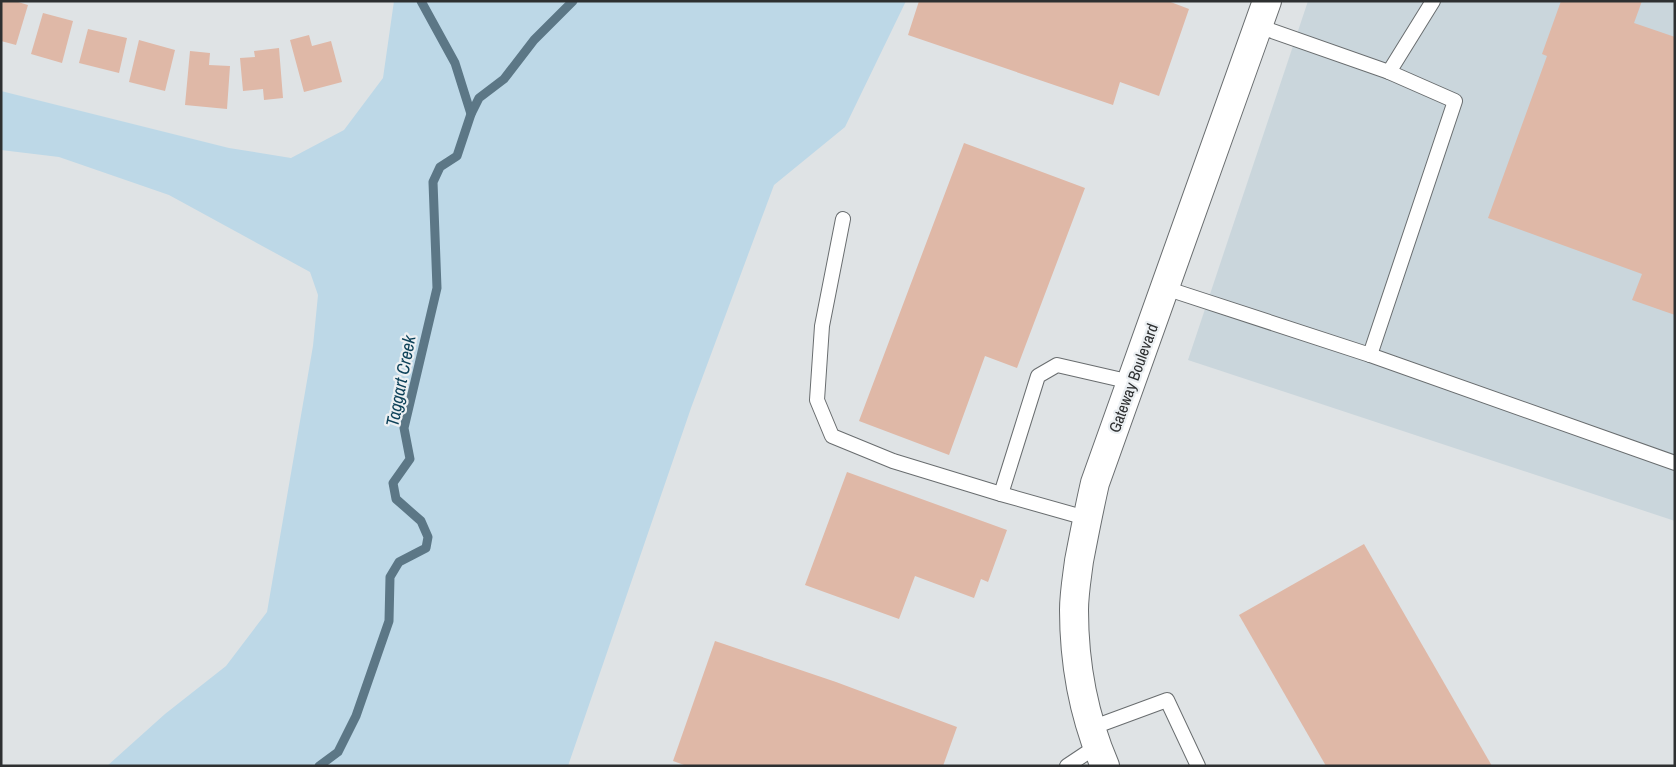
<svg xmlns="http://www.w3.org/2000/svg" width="1676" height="767" viewBox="0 0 1676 767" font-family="'Archivo Narrow',sans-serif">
<rect width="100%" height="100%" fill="#dfe3e5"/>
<polygon fill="#cad6dc" points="1308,1 1675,1 1675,521 1188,360"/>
<polygon fill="#bdd8e7" points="394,1 906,1 845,127 774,185 691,408 568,766 107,766 165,714 226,666 267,612 313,346 318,295 310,272 169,195 59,157 1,150 1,91 229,148 291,158 344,130 383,78"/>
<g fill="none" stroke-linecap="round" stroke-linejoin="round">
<g stroke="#5c7786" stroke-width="9">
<polyline points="421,1 455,63 471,114"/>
<polyline points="319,766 338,752 356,716 389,621 390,577 399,562 426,548 428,537 421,521 396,499 393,483 410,459 404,428 437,288 433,182 440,167 457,156 471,114 479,98 504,79 534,40 573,1"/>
</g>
</g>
<g fill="#dfb8a7">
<polygon points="1,1 15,1 28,5 16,45 1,41"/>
<polygon points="919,1 1168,1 1189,9 1159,96 1120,82 1113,105 908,35"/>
<polygon points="1561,1 1642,1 1634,23 1675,37 1675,315 1632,300 1642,274 1488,218 1547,56 1542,54"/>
<polygon points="43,13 73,21 62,63 31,54"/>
<polygon points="88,29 127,38 119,73 79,63"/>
<polygon points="309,35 312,46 331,41 342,82 304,92 290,40"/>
<polygon points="139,40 175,50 165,91 129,82"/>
<polygon points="279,48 283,98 264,100 263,89 243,91 240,58 255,57 254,51"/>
<polygon points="190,51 210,53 209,65 230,66 227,109 185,105"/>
<polygon points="964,143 1085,188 1017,368 985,356 949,455 859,421"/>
<polygon points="847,472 1007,530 988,582 981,579 974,598 915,576 899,619 805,585"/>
<polygon points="1364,544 1492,766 1326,766 1239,615"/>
<polygon points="715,641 836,682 957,727 943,766 687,766 673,761"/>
</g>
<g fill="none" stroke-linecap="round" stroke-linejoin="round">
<g stroke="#696d6f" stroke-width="16">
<g id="lane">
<polyline points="1258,26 1389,72 1433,1"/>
<polyline points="843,219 822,326 817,400 832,436 893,461 1001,494 1086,518"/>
<polyline points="1165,288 1370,355 1455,101 1389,72"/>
<polyline points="1370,355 1675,463"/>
<polyline points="1001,494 1038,376 1057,365 1131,382"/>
<polyline points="1091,728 1167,700 1198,766"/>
<polyline points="1067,766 1097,746"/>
</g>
</g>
<g stroke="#696d6f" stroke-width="30">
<path id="street" d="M1105,766C1084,717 1074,663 1074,610C1074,594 1077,577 1079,561C1084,535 1089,509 1095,483L1267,1"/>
</g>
<use href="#lane" stroke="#fff" stroke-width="14"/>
<use href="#street" stroke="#fff" stroke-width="28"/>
</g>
<g text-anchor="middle" stroke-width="4.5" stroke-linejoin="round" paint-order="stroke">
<g font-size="16" fill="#2e3031" stroke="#ecf0f3">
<text transform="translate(1133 378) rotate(-70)" y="6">Gateway Boulevard</text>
</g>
<g font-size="18" font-style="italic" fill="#0e4259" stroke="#ecf0f3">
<text transform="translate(401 381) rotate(-79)" y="6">Taggart Creek</text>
</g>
</g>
<rect width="1676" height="767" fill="none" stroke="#2e3031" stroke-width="5"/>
</svg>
